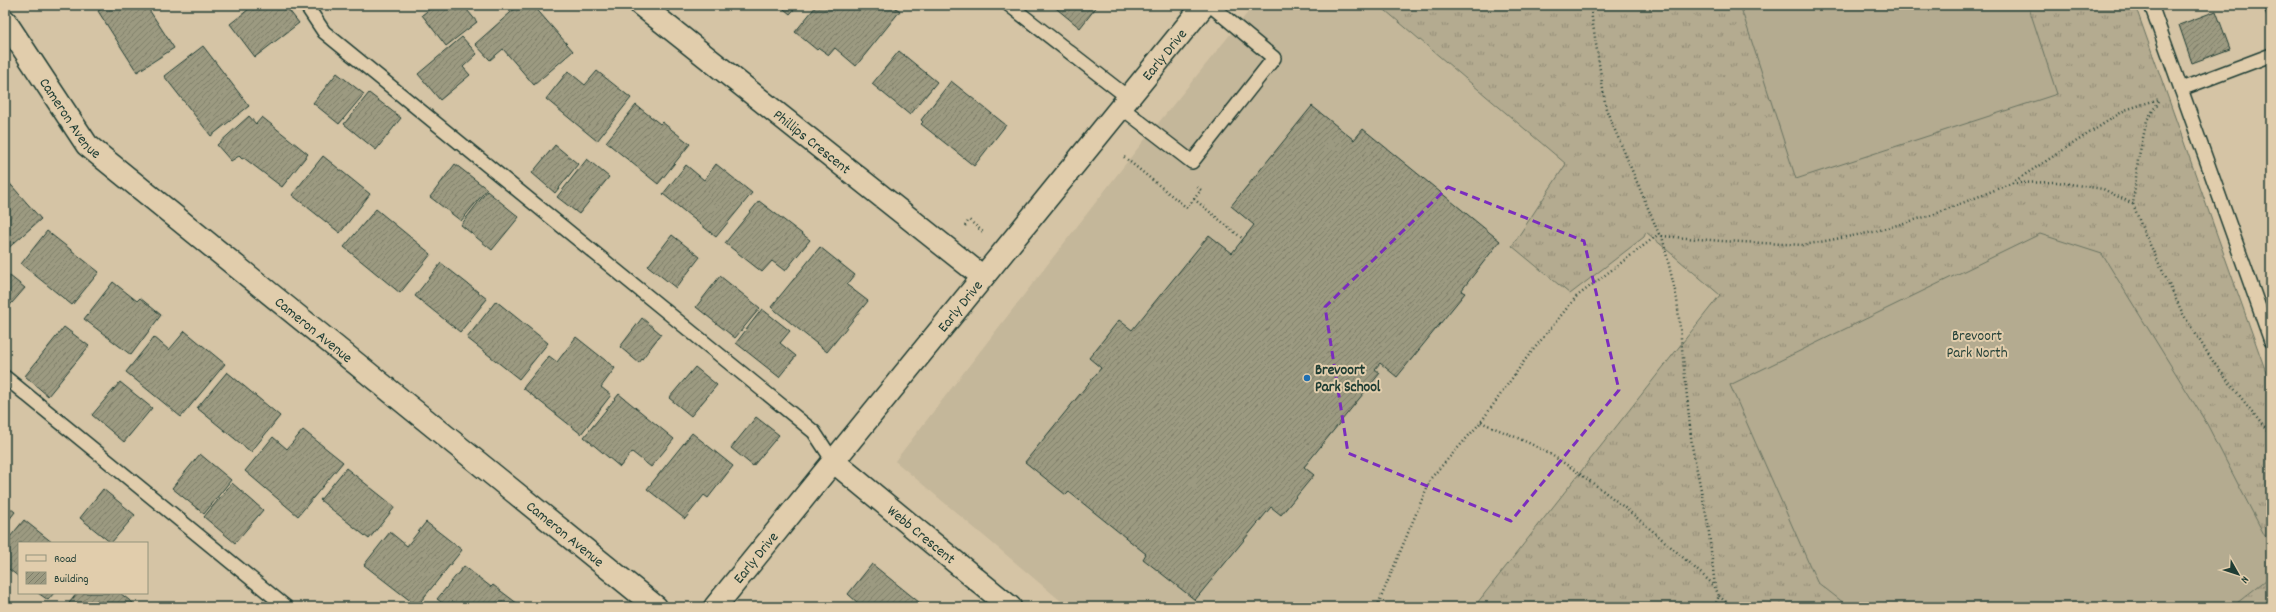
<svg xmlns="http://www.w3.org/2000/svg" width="2276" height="612" viewBox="0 0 2276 612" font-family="Dekko,sans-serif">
<defs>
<pattern id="grass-tufts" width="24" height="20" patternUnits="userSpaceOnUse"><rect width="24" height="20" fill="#b4ab90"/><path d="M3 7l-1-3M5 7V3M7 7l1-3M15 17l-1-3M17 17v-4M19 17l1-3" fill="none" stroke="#928c76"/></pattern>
<pattern id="building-hatch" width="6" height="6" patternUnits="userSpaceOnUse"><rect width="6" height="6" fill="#9c9a81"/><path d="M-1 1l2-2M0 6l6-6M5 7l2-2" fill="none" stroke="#7f7f6a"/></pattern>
</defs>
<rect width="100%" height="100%" fill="#d5c4a5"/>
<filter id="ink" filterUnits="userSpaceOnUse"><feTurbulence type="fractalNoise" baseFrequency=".025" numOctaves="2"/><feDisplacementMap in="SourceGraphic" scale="8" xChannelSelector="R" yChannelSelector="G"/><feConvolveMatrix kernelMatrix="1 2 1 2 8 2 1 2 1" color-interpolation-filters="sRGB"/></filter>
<g filter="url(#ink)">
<polygon fill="#c4b79a" points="1254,5 1379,5 1720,295 1474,607 1068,607 895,461 1134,153"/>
<polygon fill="url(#grass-tufts)" stroke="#6a7462" points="1379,5 2135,5 2271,386 2271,607 1474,607 1720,295 1646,232 1644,237 1570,294 1512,246 1566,164"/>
<g fill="#b4ab90" stroke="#6a7462">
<polygon points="1740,5 2028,5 2057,94 1796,179"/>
<polygon points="2040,234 2102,254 2207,424 2271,548 2271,576 2232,607 1849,607 1817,582 1730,385"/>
</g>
<g fill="url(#building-hatch)" stroke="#1f3d34">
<polygon points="107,5 146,5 174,48 137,72 98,11"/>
<polygon points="254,5 285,5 299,23 255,57 230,24"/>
<polygon points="435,5 463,5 477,22 446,46 422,15"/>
<polygon points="519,5 533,5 573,51 534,85 503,49 490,60 475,44"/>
<polygon points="779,5 798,5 790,14"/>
<polygon points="817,5 892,5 900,11 856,66 835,48 829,55 819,48 817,50 795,32"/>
<polygon points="1052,5 1098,5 1080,28"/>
<polygon points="2263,5 2271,5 2271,27"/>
<polygon points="2216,11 2230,49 2192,63 2179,25"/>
<polygon points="462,37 477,54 463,67 470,75 440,100 418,74"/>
<polygon points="203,46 249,106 211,136 164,76"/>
<polygon points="899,51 937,82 910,115 872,84"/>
<polygon points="568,71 585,85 597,71 631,98 597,141 546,99"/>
<polygon points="337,73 364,94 339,124 313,103"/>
<polygon points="951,81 1006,125 974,166 921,124 923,122 921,120"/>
<polygon points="369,93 401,118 376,150 344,124"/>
<polygon points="636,105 660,124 662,122 690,144 658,184 606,142"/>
<polygon points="1312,106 1354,140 1363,129 1500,241 1461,291 1465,293 1397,377 1380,363 1375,369 1380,373 1304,467 1314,475 1281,515 1271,507 1195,600 1143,559 1146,554 1069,492 1066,495 1025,462 1101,368 1089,358 1119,320 1132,330 1209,235 1232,253 1254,225 1231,206"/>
<polygon points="249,116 256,124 262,117 308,154 282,187 244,158 242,159 239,156 231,161 217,145"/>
<polygon points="555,145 578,164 555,193 532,173"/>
<polygon points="323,156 370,194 340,233 292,195"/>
<polygon points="587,159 609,177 579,214 557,197"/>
<polygon points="455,164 487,189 461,221 430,197"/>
<polygon points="716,164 752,193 716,237 663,194 686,165 704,180"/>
<polygon points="5,178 41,219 5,251"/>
<polygon points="487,191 519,217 492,250 461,225"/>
<polygon points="759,201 810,240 785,271 772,261 762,272 725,243"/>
<polygon points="376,209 431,254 400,293 344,247"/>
<polygon points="47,231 99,272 72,305 21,264"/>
<polygon points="672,235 700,257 676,288 648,266"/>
<polygon points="820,247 855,275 847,285 868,301 827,352 771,307"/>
<polygon points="441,263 487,299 460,332 415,296"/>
<polygon points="5,272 25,288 5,311"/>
<polygon points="720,276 760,308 735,338 696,307"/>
<polygon points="113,282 137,301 140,298 161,315 131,355 84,319"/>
<polygon points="496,301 548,343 519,379 467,338"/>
<polygon points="762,309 790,331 780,343 796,356 779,377 736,343"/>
<polygon points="642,318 661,334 639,363 620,347"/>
<polygon points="64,327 89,346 48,396 25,376"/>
<polygon points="185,331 225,364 181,417 126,372 154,337 169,350"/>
<polygon points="576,337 615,368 601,387 611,395 581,434 523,388 549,356 557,362"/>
<polygon points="695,367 717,385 691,416 669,398"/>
<polygon points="227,372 280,416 251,452 197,408"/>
<polygon points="120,382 152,408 124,442 92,415"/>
<polygon points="619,394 674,439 651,467 632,452 620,467 584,437"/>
<polygon points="756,417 779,435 753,466 731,448"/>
<polygon points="303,430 343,462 298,516 245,471 273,437 287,449"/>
<polygon points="692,433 733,466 708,498 704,495 685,519 647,489"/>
<polygon points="200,454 231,480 204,514 172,488"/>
<polygon points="346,468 395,507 369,539 320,500"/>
<polygon points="232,483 263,510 235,543 204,517"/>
<polygon points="103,489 135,515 111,543 80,518"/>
<polygon points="5,504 15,512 5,525"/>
<polygon points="24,520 53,543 19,543 19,577 5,566 5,543"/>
<polygon points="426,522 462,550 417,606 364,565 390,532 407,546"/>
<polygon points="872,564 925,607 857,607 859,604 848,594"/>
<polygon points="464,566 491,587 493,585 518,604 516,607 448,607 437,599"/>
<polygon points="38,593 54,593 48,600"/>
<polygon points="77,593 120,593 138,607 66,607"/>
</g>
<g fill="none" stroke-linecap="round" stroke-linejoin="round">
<g stroke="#1f3d34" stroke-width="16">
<g id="lane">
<polyline points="306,5 324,32 814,432 833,461"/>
<polyline points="1009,5 1130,99"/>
<polyline points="2151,5 2271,341"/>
<polyline points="2181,89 2271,55"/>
<polyline points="1122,108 1192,162 1274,58 1210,5"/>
<polyline points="5,377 286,607"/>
</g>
</g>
<g stroke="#1f3d34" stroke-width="25">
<g id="street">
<path id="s1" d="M641,5L983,277"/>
<path id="s2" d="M5,21L87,145L656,607"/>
<path id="s3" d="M833,461L1010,607"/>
<path id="s4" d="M715,607L1204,5"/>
</g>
</g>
<g stroke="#1f3d34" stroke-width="2.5" stroke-dasharray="1 3" stroke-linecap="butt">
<polyline points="1590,5 1606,109 1659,234 1662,236 1677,299 1692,446 1708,524 1715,587 1719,596 1714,607"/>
<polyline points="2159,101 2147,120 2138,160 2133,204 2143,230 2183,314 2214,363 2271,436"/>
<polyline points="1124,157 1187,208 1201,190 1196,186"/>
<polyline points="2012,183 2057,182 2103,189 2133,204"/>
<polyline points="1194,199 1243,239"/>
<polyline points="965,226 969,220 983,232"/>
<polyline points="1662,236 1722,241 1804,245 1873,232 1935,214 2012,183 2125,110 2159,99"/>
<path d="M1481,422C1503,432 1527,441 1548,453C1609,490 1662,539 1715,586"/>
<polyline points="1719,596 1732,607"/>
<polyline points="1377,607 1431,478 1481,422 1525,360 1576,297 1659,234"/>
</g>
<use href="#lane" stroke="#e1cdac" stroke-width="13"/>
<use href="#street" stroke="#e1cdac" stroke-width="22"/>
</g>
</g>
<path fill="none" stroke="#7b2cbf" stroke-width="3" stroke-dasharray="8 5" stroke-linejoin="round" d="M1448,187L1584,241L1619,390L1511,521L1348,453L1325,307Z"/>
<circle fill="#1f6fb2" stroke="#e1cdac" stroke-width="1.5" cx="1307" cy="378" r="4"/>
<g text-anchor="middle" stroke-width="4" stroke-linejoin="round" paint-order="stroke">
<g font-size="15" fill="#1f3d34" stroke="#e1cdac">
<text dy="5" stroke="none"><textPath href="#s4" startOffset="712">Early Drive</textPath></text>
<text dy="5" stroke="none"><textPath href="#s2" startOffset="117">Cameron Avenue</textPath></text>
<text dy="5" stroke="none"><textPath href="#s1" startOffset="219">Phillips Crescent</textPath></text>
<text dy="5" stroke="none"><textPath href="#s4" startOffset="388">Early Drive</textPath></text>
<text dy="5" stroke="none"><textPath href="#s2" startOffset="441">Cameron Avenue</textPath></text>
<text dy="5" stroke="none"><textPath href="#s2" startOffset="765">Cameron Avenue</textPath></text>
<text dy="5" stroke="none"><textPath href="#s3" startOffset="115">Webb Crescent</textPath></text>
<text dy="5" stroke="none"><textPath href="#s4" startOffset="64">Early Drive</textPath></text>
</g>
<g font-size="15" fill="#264239" stroke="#e1cdac">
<text x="1977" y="340">Brevoort<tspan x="1977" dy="17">Park North</tspan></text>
</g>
<g font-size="15" font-weight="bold" fill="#1f3d34" stroke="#e1cdac" text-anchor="start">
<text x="1315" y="374">Brevoort<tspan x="1315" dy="17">Park School</tspan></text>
</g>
</g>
<rect width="2276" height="612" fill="none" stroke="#e1cdac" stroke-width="20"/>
<rect x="10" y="10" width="2256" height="592" fill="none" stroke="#1f3d34" stroke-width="1.5" filter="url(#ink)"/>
<rect x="18" y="542" width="130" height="52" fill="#e1cdac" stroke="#93937c"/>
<rect x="26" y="555" width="20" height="6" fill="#e1cdac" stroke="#93937c"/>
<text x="54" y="562" font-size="12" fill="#1f3d34">Road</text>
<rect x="26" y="572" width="20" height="12" fill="url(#building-hatch)" stroke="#93937c"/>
<text x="54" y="582" font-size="12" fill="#1f3d34">Building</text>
<g transform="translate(2238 574) rotate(129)" stroke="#e1cdac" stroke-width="3" paint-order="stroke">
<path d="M0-3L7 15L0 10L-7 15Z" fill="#1f3d34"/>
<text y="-6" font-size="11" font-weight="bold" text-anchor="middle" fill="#1f3d34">N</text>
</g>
</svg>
